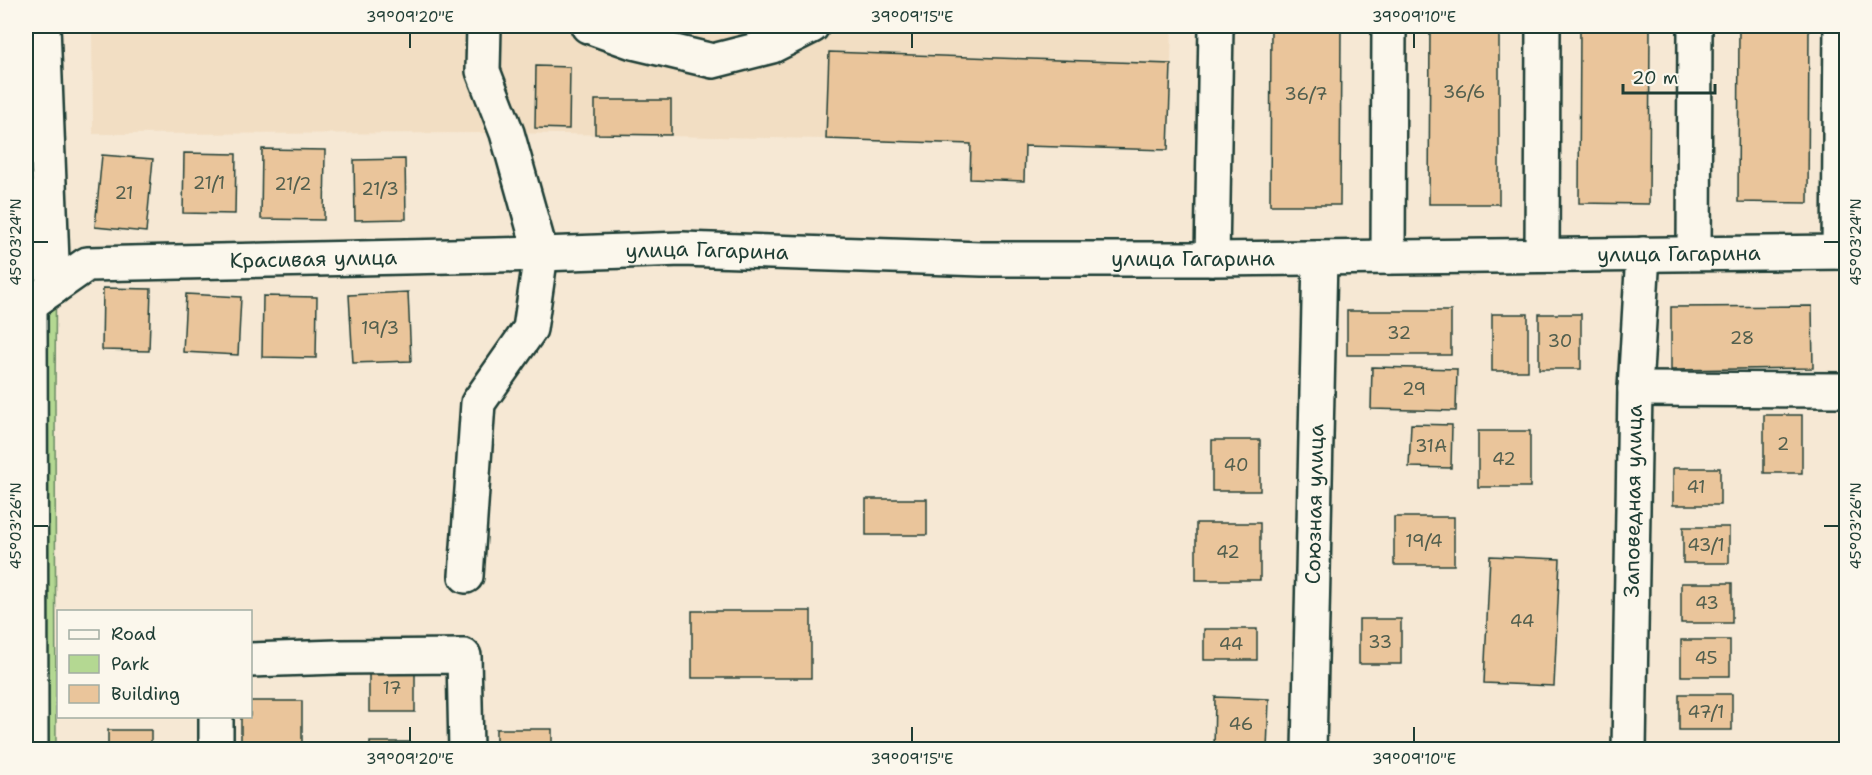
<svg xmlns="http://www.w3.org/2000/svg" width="1872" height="775" viewBox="0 0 1872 775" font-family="'Shantell Sans',sans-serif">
<rect width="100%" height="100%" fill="#f6e8d4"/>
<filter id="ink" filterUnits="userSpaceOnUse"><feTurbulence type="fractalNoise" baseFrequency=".0167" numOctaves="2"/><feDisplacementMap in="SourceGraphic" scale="12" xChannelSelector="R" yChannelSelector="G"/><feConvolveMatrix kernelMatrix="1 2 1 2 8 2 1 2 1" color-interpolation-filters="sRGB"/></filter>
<g filter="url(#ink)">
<polygon fill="#f2dec3" points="92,26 1172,26 1168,150 826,139 507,133 93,134"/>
<polygon fill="#b4d892" stroke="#6a8a63" stroke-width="1.5" points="26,26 57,26 55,400 56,750 26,749"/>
<g fill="#eac59b" stroke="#1f3d34" stroke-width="1.5">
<polygon points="1271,26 1341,26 1340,205 1270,205"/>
<polygon points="1430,26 1499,26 1499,204 1429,204"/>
<polygon points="1580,26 1650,26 1649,204 1579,203"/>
<polygon points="1739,26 1809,26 1808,203 1738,202"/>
<polygon points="829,52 1171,64 1168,150 1025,146 1024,181 970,179 971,144 826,139"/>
<polygon points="536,66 570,67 569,129 535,128"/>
<polygon points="595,100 671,100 671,135 595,134"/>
<polygon points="262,149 325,150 324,220 261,219"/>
<polygon points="184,153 236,154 235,214 183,213"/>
<polygon points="102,155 153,159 146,232 95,227"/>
<polygon points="405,159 406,219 355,220 354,160"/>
<polygon points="103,288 151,289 149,351 102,350"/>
<polygon points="408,292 411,361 353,363 349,295"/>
<polygon points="186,294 241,297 238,355 183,352"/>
<polygon points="263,296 317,297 316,358 262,357"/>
<polygon points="1812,306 1813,368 1671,370 1671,307"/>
<polygon points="1843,307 1846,307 1846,369 1843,368"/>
<rect x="1347" y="311" width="104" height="44"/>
<rect x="1492" y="314" width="36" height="57"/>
<rect x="1539" y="314" width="42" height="55"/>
<polygon points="1372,367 1457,369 1456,411 1371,409"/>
<rect x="1764" y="415" width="38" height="58"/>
<polygon points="1411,424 1452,425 1451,468 1409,467"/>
<rect x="1478" y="431" width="52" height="56"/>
<rect x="1212" y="440" width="48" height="51"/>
<rect x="1673" y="468" width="47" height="37"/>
<rect x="866" y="499" width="61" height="36"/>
<rect x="1394" y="517" width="60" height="48"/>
<rect x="1196" y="523" width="64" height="57"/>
<rect x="1683" y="527" width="46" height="36"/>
<polygon points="1490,556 1560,559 1554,686 1484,683"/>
<rect x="1681" y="583" width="51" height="40"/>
<rect x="692" y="611" width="119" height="67"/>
<rect x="1359" y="619" width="42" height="45"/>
<rect x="1204" y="629" width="53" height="31"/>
<rect x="1681" y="640" width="49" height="36"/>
<rect x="369" y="664" width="46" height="48"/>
<rect x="1679" y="694" width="53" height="36"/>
<polygon points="1215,697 1269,699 1267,750 1214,750"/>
<polygon points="250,701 302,701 302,746 241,746 241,716 250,716"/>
<rect x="496" y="729" width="56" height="21"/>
<rect x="108" y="730" width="43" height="20"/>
<rect x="370" y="742" width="41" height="8"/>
</g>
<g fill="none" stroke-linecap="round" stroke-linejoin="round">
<g stroke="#1f3d34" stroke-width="38">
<g id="minor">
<polyline points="43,26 53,288"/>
<polyline points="588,26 633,42 713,61 772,46 812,26"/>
<polyline points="1839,252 1841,26"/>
<polyline points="1694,253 1695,26"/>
<polyline points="1542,255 1543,26"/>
<polyline points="1388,257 1389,26"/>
<polyline points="1212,259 1216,26"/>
<path id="s1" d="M26,304H30L87,264L541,254L682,249L982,259H1212L1846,252"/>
<polyline points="30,304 31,750"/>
<polyline points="1635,389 1846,390"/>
<polyline points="466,576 478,403 530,329 541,254 507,133 483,71 484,26"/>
<polyline points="250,660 338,657 464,656 466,750"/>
<polyline points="216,750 216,716"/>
<path id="s2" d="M1309,750L1320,258"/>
<path id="s3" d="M1629,750L1635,389L1643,254"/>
</g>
</g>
<use href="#minor" stroke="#fbf7ec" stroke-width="33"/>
</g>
</g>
<path fill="none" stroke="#1f3d34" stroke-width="2" d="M410,33V48M912,33V48M1414,33V48M33,242H48M1824,242H1839M33,526H48M1824,526H1839M410,727V742M912,727V742M1414,727V742"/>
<g text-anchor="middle" stroke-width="6" stroke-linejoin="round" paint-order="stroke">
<g font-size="18" fill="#525f4e">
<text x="1464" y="98">36/6</text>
<text x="1306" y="100">36/7</text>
<text x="209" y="189">21/1</text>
<text x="293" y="190">21/2</text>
<text x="380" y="195">21/3</text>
<text x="124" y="199">21</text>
<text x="380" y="334">19/3</text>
<text x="1399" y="339">32</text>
<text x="1742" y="344">28</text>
<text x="1560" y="347">30</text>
<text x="1414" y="395">29</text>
<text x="1783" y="450">2</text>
<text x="1431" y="452">31А</text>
<text x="1504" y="465">42</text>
<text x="1236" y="471">40</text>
<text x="1696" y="493">41</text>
<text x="1424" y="547">19/4</text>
<text x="1706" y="551">43/1</text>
<text x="1228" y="558">42</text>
<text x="1707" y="609">43</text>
<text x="1522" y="627">44</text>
<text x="1380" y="648">33</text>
<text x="1231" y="650">44</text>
<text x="1706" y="664">45</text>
<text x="392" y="694">17</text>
<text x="1706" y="718">47/1</text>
<text x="1241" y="730">46</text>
</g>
<g font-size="21" fill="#1f3d34" stroke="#fbf7ec">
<text dy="7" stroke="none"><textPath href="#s1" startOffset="694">улица Гагарина</textPath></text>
<text dy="7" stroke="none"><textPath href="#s1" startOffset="1666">улица Гагарина</textPath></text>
<text dy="7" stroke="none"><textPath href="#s1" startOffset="300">Красивая улица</textPath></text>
<text dy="7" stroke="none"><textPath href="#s1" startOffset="1180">улица Гагарина</textPath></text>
<text dy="7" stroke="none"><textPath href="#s3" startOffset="249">Заповедная улица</textPath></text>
<text dy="7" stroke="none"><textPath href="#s2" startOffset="246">Союзная улица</textPath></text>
</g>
</g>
<rect width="1872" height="775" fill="none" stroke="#fbf7ec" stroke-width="66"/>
<rect x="57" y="610" width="195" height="108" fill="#fbf7ec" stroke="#a3ada2" stroke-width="1.5"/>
<rect x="69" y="630" width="30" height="9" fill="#fbf7ec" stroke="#a3ada2" stroke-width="1.5"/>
<text x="111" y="640" font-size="18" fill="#1f3d34">Road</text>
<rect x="69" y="655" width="30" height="18" fill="#b4d892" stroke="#a3ada2" stroke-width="1.5"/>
<text x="111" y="670" font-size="18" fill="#1f3d34">Park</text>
<rect x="69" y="685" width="30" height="18" fill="#eac59b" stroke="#a3ada2" stroke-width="1.5"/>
<text x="111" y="700" font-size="18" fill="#1f3d34">Building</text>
<path d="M1623 84v9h92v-9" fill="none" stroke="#1f3d34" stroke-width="3"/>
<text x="1632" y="84" font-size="18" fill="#1f3d34" stroke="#fbf7ec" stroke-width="4.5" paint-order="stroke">20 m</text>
<rect x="33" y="33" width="1806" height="709" fill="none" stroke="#1f3d34" stroke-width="2"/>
<g font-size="15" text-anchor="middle" fill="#1f3d34">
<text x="410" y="22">39°09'20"E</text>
<text x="912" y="22">39°09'15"E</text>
<text x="1414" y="22">39°09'10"E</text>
<text transform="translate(1856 242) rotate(-90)" y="5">45°03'24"N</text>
<text transform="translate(16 242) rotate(-90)" y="5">45°03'24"N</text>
<text transform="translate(1856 526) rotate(-90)" y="5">45°03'26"N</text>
<text transform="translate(16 526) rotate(-90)" y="5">45°03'26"N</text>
<text x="410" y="764">39°09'20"E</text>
<text x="912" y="764">39°09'15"E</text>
<text x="1414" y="764">39°09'10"E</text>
</g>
</svg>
